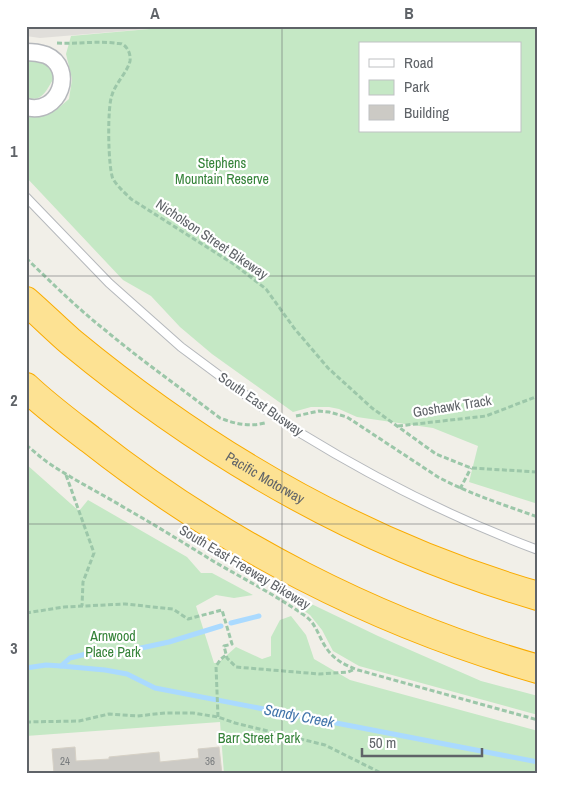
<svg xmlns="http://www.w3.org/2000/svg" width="564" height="800" viewBox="0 0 564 800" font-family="'Archivo Narrow',sans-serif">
<rect width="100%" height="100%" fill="#f1efe8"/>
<polygon fill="#e0deda" points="26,26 183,26 40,38 26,36"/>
<g fill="#c5e8c5" fill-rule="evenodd">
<path d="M183,26H538V504L469,482L478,446L433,428L357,417L339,409L329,407H311L293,412L212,354L180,327L151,296L123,280L26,177V117L56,110L69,99L72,79L66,54L71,36ZM360,44H520V131H360Z"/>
<path d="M26,58C41,62 50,63 54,78C47,89 42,104 26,97Z"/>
<polygon points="26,464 79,511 88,500 187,557 201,573 212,573 253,595 234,598 216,595 196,606 214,663 218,663 236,647 262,659 271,656 271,637 280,620 291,616 306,635 314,659 350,680 538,731 538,774 224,774 220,722 26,736"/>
<polygon points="299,598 378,636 481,681 538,696 538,715 359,666 333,651 322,630 310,615 293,603"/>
</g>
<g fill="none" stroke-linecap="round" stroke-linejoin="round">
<g stroke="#aadaff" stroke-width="5">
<polyline points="231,623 259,616"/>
<polyline points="61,666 105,670 127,674 155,688 538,762"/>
<polyline points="26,668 46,665 61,666 70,658 86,654 99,656 127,651 169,642 221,626"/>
</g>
</g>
<polygon fill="#cccac5" stroke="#d6d1c6" points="75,747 76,761 109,759 109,757 159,752 160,762 199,758 198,749 219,747 222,774 54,774 52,749"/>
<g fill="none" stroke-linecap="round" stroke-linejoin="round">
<g stroke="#b5b8bc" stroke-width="10">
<g id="lane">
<polyline points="26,197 109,283 181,347 259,405"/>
<path d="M302,434C377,480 455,519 538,550"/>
</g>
</g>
<g stroke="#b5b8bc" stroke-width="19">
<path id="street" d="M26,52C33,52 40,53 46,55C76,68 60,116 26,107"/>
</g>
<g stroke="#f9ab00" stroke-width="30">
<g id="highway">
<path id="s1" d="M26,301C41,314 56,329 71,342C209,456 365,546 538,596"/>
<path d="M26,387C46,406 69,423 91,440C223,544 376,623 538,669"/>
</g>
</g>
<g stroke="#9cc7a9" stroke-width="3" stroke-dasharray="5 2.5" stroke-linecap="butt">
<path d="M57,43C76,44 96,41 115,43C117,44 120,43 122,44C128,47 131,55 130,61C128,71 115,84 112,95C107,107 108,168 113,179C118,187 125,193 131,199L235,265L266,289L294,328L328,368L372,408L436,454L471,468L538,472"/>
<path d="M26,258C52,283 77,308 105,330C142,361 182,389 220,418C235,424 249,427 265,423"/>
<path d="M296,416L319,411L329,412L347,417L438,477C470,494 504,505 538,517"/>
<polyline points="398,426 486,416 538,396"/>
<path d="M26,445C34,451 41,458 50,464C74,480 100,493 125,508C155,525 184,543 213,561C244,579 275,595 304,615C316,623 318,635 325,646C333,659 344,665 358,670L538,720"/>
<polyline points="66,475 94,553 83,582 82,606"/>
<polyline points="460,489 471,468"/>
<polyline points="26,613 64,607 125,604 173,609 188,619 222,610 232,644 224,646 227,658 236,667 319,674 348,672 355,669"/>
<polyline points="218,717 216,666 221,659 226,655"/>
<polyline points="26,722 79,721 109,714 137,716 165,713 193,713 218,717 235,723 325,745 383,774"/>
</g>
<use href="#lane" stroke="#fff" stroke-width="8"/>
<use href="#street" stroke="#fff" stroke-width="16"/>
<use href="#highway" stroke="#fde293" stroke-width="28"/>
<g stroke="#b5b8bc" stroke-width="10" stroke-linecap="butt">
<polyline id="lane-bridge" points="259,405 302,434"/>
</g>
<use href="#lane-bridge" stroke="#fff" stroke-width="8"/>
</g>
<path fill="none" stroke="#5f6368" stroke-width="1" stroke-opacity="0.55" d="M282,26V774M26,276H538M26,524H538"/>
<g text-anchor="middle" stroke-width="4.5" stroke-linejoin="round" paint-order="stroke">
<g font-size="11" fill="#7a7d7f">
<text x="65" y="765">24</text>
<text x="210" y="765">36</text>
</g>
<g font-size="14" fill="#348238" stroke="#fff">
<text x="222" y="168">Stephens<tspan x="222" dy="16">Mountain Reserve</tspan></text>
<text x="113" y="641">Arnwood<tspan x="113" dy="16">Place Park</tspan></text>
<text x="259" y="743">Barr Street Park</text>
</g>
<g font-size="14" fill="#5f6368" stroke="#fff">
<text transform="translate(212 239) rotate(34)" y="5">Nicholson Street Bikeway</text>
<text transform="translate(261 404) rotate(35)" y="5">South East Busway</text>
<text transform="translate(452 406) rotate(-9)" y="5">Goshawk Track</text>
<text dy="5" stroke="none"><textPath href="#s1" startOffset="298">Pacific Motorway</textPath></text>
<text transform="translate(245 567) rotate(31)" y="5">South East Freeway Bikeway</text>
</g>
<g font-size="15" font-style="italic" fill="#4174aa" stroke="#fff">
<text transform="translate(299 716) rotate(11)" y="5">Sandy Creek</text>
</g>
</g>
<rect width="564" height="800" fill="none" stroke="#ffffff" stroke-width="55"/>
<rect x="359" y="42" width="162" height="90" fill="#ffffff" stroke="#bfc1c3"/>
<rect x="369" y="59" width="25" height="8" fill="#ffffff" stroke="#bfc1c3"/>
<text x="404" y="68" font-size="15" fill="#5f6368">Road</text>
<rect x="369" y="80" width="25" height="15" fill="#c5e8c5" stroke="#bfc1c3"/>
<text x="404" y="92" font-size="15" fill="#5f6368">Park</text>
<rect x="369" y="105" width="25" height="15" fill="#cccac5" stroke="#bfc1c3"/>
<text x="404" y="118" font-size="15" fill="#5f6368">Building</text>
<path d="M362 748v8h120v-8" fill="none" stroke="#5f6368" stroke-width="2.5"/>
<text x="369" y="748" font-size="15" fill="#5f6368" stroke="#ffffff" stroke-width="4" paint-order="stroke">50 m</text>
<rect x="28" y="28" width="508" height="744" fill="none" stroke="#5f6368" stroke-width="2"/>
<g font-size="16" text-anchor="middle" font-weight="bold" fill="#5f6368">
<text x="155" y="19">A</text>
<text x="409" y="19">B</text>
<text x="14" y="157">1</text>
<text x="14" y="406">2</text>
<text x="14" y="654">3</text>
</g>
</svg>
